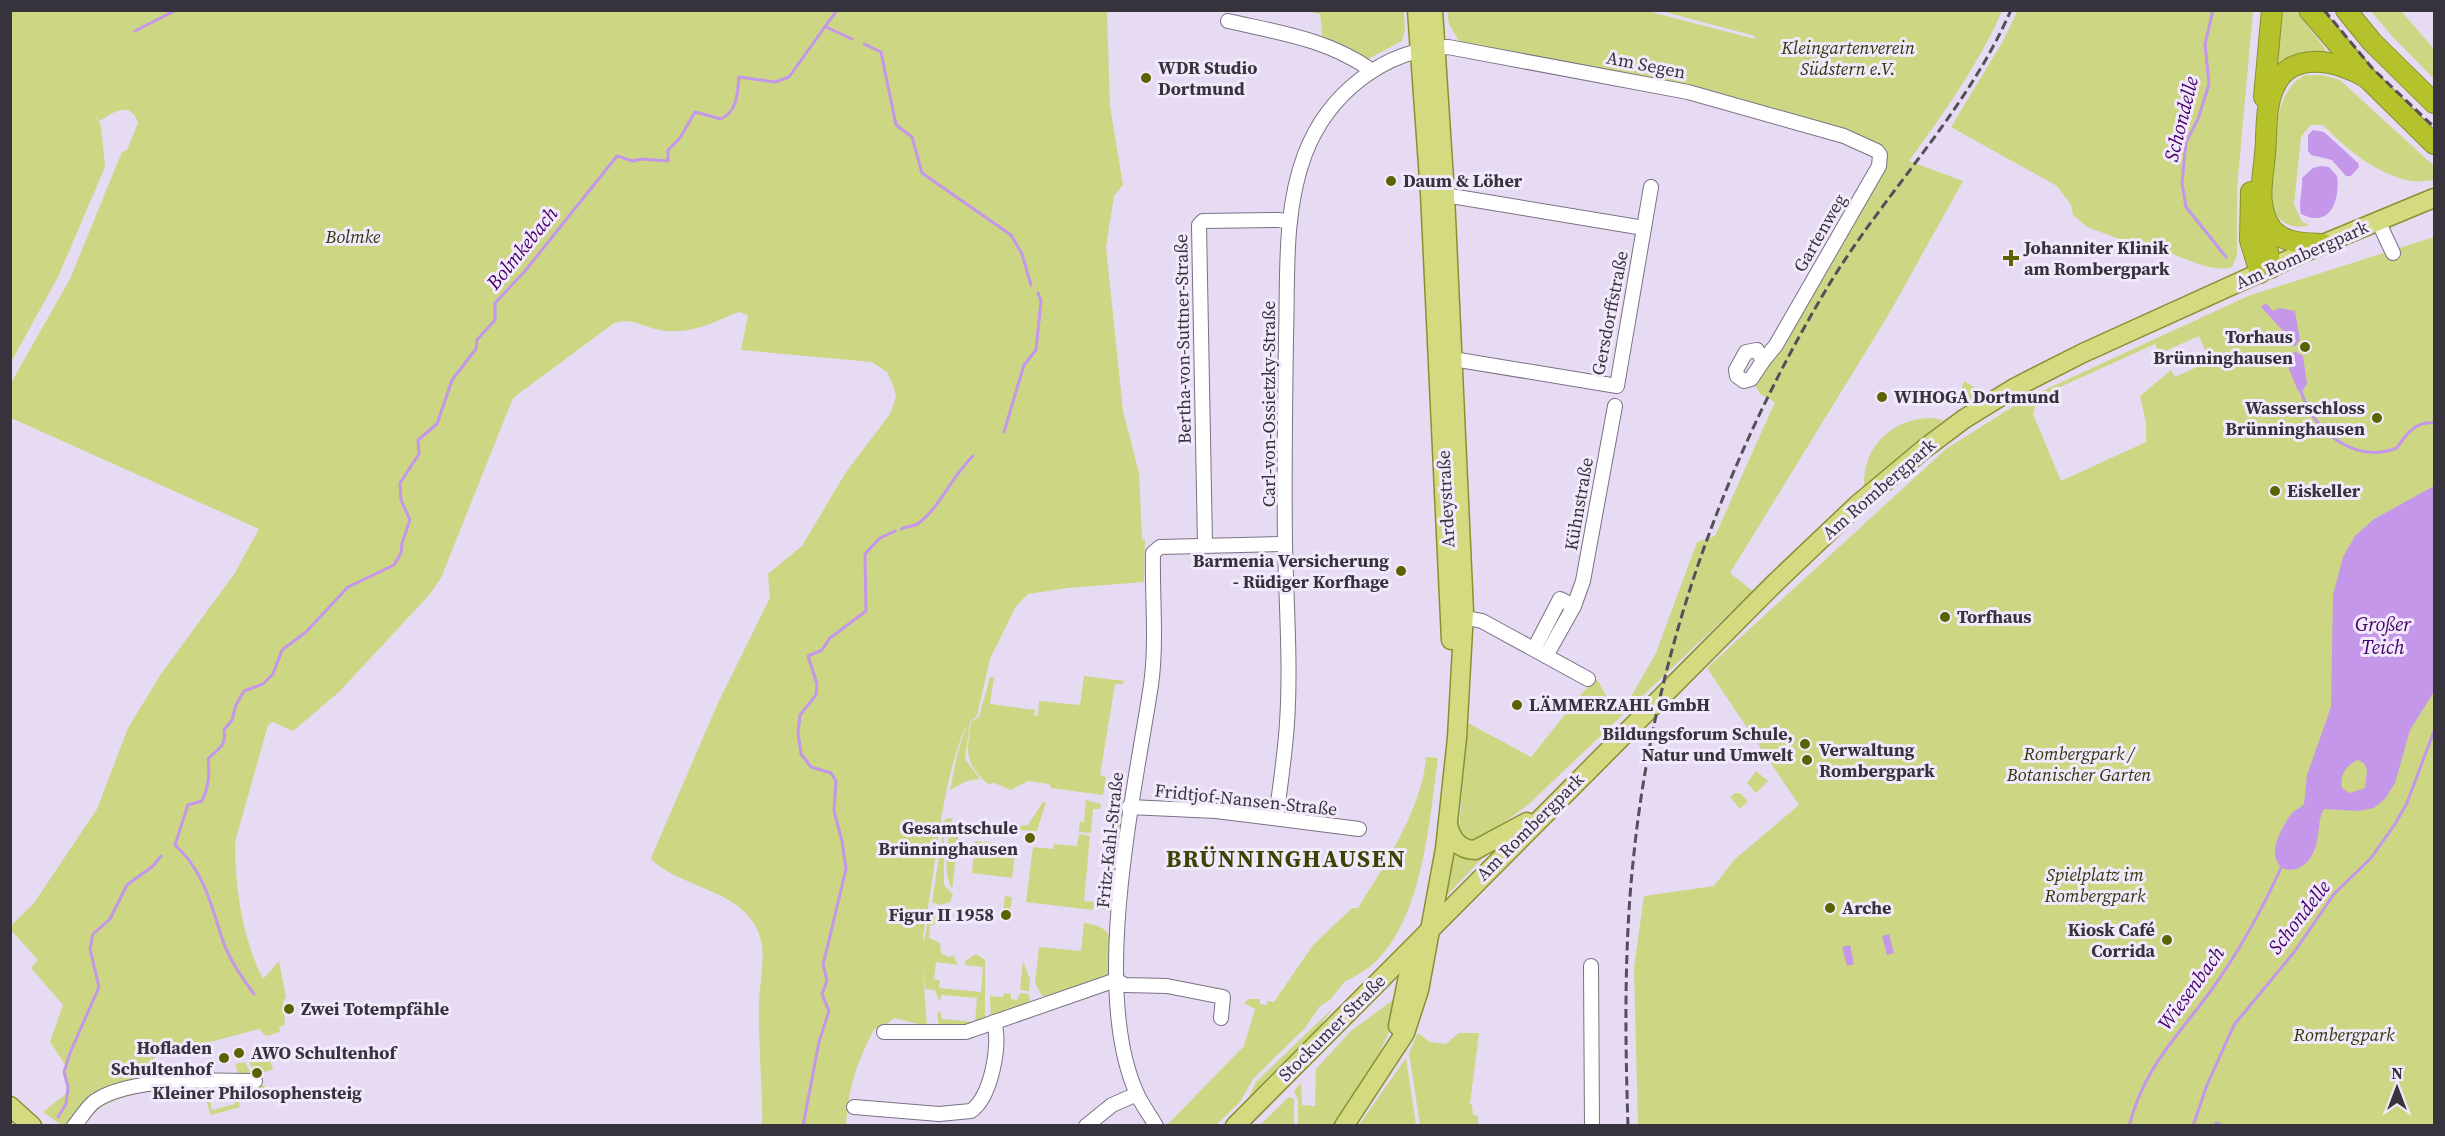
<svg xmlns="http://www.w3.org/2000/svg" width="2445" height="1136" viewBox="0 0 2445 1136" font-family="'Source Serif 4',serif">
<rect width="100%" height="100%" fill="#e7dbf3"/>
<g fill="#ccd683" fill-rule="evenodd">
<path d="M2018,10L2253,11L2237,188V256L2232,267C2215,274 2178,256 2161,249L2160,254L2087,227L2073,215L2071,205L2057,186L1951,127L2003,41Z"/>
<path d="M11,11H1107L1110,106L1123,185L1114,196L1106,247L1123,411L1139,473L1142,539L1145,540L1144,582L1068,588L1028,594L1016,606L990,659L977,716L970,722L965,759L980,779L967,781L950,790L958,751L968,721C939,786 937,867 923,936L924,941L930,910L937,914L936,923L930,926L929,938L940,943L941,953L948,957L954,956L958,965L936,962L934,979L940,980L939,988L981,992L983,967L965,965V961L976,954L985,960V1021L964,1028L939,1027L937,1014L940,1011L942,1019L975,1022L977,998L941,995L940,1002L935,990L925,989L922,961L927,1026L894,1018L884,1026L874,1029C856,1066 849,1084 846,1125H762C763,1086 758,1046 759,1007C759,983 767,956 759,934C753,917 741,907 725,898C707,888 658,872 651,858L718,703L770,598L768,574L802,546L846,472L890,414L896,397L894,388L887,372L872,362L741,350L748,315L739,312C712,322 697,333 665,331C646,329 634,317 614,323L513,398L441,578L430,594L339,692L293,731L273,722L268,725L235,842C235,888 242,937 263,979L279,961L286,997L283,1001L285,1025L279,1027L280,1032L266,1036L259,1029L154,1057L163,1089C128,1096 105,1098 81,1125H61L43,1112L66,1094V1066L50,1042L63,1005L31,968L38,960L11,930V926L34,903L97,809L128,728L161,674L235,573L259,529L11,418V383L70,279L122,152L127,150L138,123C131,101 114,111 100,121L96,116L101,126L105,167L58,277L11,362Z"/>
<polygon points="1305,11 1404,11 1405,30 1402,41 1366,60 1323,42 1320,14"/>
<path d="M1447,11H1647L1755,39V36L1661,11H2002C1979,64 1943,114 1909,161L1963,181L1889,314L1730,573L1753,591L1530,803L1481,840L1470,842L1460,835L1459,829L1468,723L1531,757L1583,692L1597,679L1611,705L1621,714L1656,653L1697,542L1715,536L1775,402L1760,394L1754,383L1884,161L1846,134L1459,41L1449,24Z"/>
<polygon points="2276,11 2296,11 2326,50 2275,74"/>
<polygon points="2371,11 2401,11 2434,49 2434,79 2392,36"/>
<path d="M2305,75H2322L2340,80L2434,166V180C2427,181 2418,182 2411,181C2378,175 2345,148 2323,125H2310L2301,137L2294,204L2302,222L2310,225C2290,231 2273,220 2271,199C2275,162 2268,94 2305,75Z"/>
<path d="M2434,237V1125L1638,1126L1634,968L1644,896L1714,886L1734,860L1799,805L1707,668L1946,449L2025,399L2248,296ZM2199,336L2210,361L2175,377L2171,370L2140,396L2146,423V442L2061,481L2033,414L2038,397L2155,344L2162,361L2168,359L2165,351Z"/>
<polygon points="1964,381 1979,390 1981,394 1966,405 1961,390"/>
<path d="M1932,418L1944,420L1864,487C1862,446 1893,418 1932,418Z"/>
<path d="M1084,676L1124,681L1123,684H1115L1100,775L1106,777L1103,795L1051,788L1049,784L1028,781L1011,790L994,783L988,784C963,761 967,753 971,722L979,717L990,677H994L990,704L1035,710L1034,715L1038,716L1039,701L1080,705Z"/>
<path d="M1426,757L1438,758C1428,827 1422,952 1345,981L1330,1000L1320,1006L1305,1028L1253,1079L1240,1102L1216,1125H1167L1244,1046L1255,1009L1244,1003L1249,999H1260V1004L1267,1005V1001L1274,1002L1313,945L1352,908H1358C1384,867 1423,806 1426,757Z"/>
<polygon points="1756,771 1768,781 1756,793 1747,783"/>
<polygon points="1735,793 1740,793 1748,801 1740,809 1730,797"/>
<polygon points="1086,800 1101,804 1100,809 1093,809 1091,833 1079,832 1080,822 1084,822"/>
<polygon points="1043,802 1046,802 1037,831 1019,830 1019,826 1028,825"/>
<polygon points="1114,803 1123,804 1111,912 1098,908 1099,903 1109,903 1118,811 1112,810"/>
<polygon points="953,818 944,838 944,885 953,895 950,902 940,905 932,902 945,819"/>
<path d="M955,822L959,830L952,889C943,876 945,835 955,822Z"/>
<polygon points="1079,834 1090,836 1084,901 1095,902 1094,908 1092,910 1026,902 1033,847 1053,849 1054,844 1077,846"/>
<polygon points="975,841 1016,846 1012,878 972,873"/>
<polygon points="1494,846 1447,895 1454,847"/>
<polygon points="1005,896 1012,897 1009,919 1002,919"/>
<path d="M1084,923C1120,927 1111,948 1110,977L1047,997L1042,996L1035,983L1039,947L1081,951Z"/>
<polygon points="1023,961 1030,979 1029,991 1020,990"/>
<polygon points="1004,993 1011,994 1011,999 1017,1000 1020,993 1029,994 1031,1005 991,1019 990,996 1003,997"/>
<path d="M1401,994C1386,1050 1367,1079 1334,1125H1298V1100L1294,1091L1301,1083L1302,1105L1315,1106L1316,1069L1351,1031Z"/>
<polygon points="1334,1007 1310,1039 1245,1105 1256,1082"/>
<polygon points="1418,1033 1430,1042 1446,1044 1459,1033 1479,1033 1470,1104 1472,1105 1473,1115 1478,1116 1478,1125 1420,1125 1409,1053"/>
<polygon points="268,1054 273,1069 255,1076 249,1061"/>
<polygon points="1406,1058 1416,1125 1359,1125"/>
<polygon points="245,1062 252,1076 239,1075 235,1064"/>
<polygon points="200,1083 214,1084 215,1090 208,1093 212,1110 235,1104 231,1088 222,1087 236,1085 240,1107 211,1115"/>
<polygon points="262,1085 268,1088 267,1092 249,1097 241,1094 239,1086"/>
<polygon points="1289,1097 1294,1099 1294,1125 1260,1125"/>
</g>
<g fill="#c497eb" fill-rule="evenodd">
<polygon points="2313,130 2324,132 2358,163 2359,167 2351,176 2346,176 2332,160 2311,155 2308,151 2308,135"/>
<path d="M2321,166L2329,167L2337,176C2340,200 2331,229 2301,214C2298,203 2303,190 2302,178L2313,168Z"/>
<polygon points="2266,303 2273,311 2280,308 2295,311 2300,340 2295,346 2288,346 2285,333 2261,307"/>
<polygon points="2296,352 2303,356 2307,384 2303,390 2298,391 2289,369 2288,354"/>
<path d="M2434,486V692L2410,730L2395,783L2385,799L2374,808L2358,811L2324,809C2316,821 2322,840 2311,857C2300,875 2274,875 2275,850C2276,838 2286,820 2293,812C2296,809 2301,808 2304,804L2307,775L2331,707L2333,595L2343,557L2355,536L2374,519ZM2357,760L2364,763L2367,770L2365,788L2350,793L2342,788C2339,776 2346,766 2357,760Z"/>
<polygon points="1889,934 1894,953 1887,955 1882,936"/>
<polygon points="1850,945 1854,964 1847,966 1842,947"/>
</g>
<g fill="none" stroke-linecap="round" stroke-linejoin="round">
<g stroke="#c497eb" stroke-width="3">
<polyline points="2213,10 2205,44 2209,84 2198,119 2186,142 2182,183 2186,207 2226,257"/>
<polyline points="826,27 852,39"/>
<polyline points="135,31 176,10"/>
<polyline points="864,44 881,52 896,125 912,137 922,173 1011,235 1022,254 1031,285"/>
<path d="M2300,388C2311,429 2353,465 2397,448C2406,434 2416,421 2434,423"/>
<polyline points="1004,432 1024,365 1036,350 1041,301 1038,293"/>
<path d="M901,529C906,526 914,527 919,523C940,507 952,476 973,456"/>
<path d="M254,994C242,977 230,961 223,941C211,905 204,871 175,845L188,805L202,801C209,787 210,774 208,759C218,748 227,747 224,730L232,720L236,705L244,691L263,684L273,674L282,650L306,632L348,587L394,565L401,553L402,543L410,520L401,500L400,483L419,454L418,440L437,424L452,380L476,349L477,340L495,320V303L525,271L617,156L633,161L641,159L668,161V150L680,138L695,112L721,119C738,110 737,95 739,77L775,82L789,77L837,10"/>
<polyline points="58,1117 66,1104 68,1087 64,1072 70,1053 99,987 90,949 93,934 110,919 127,885 153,866 161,856"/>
<polyline points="2216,1123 2223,1126"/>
<polyline points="803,1126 819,1042 829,1011 822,994 827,980 823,965 846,869 842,841 834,811 836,781 831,773 811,767 801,754 798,733 800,715 816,695 817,684 808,656 822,650 830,638 866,611 865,554 880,538 895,531"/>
<path d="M2129,1126C2144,1068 2176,1038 2210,992C2238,953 2261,912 2281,868"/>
<polyline points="2193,1126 2207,1085 2234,1025 2295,951 2334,894 2371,858 2395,824 2407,803 2434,731"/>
</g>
<g stroke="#7b7185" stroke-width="16">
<g id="minor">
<path d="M1228,21C1280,33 1327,39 1371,70"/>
<polyline points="1445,195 1644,228"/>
<polyline points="2378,221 2393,253"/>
<polyline points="1453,359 1617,386 1651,187"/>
<polyline points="1205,545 1199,225 1203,221 1279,220 1290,222"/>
<polyline points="1457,616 1482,621 1588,679"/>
<polyline points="1534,649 1560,599 1574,606"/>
<polyline points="1546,656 1574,606 1583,581 1615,406"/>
<polyline points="1129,807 1216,811 1359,829"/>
<path d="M1276,818C1280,787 1285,755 1287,723C1291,663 1286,602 1285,542C1284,474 1285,406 1286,338C1288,278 1283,212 1305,154C1328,94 1384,49 1448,47L1688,92L1844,136L1877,151L1880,155L1879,166L1776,345L1763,361L1757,350L1746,352L1736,370L1737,376L1744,381L1751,379L1763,361"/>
<polyline points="1591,966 1592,1126"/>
<polyline points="884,1032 966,1032 1116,980 1125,985 1167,986 1223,997 1221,1018"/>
<path d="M854,1107L939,1114L971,1111C991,1097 1001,1045 994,1022"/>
<path d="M74,1126C81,1118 87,1107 95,1101C130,1077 213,1080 255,1081"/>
<polyline points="1086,1126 1112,1105 1137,1094"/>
<path d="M1156,1126C1150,1115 1142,1105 1137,1094C1090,990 1134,796 1151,685C1157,642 1152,596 1153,553L1160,547L1285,544"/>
</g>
</g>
<g stroke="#8a9031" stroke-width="21">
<g id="major">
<polyline points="1417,10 1430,193 1451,640"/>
<path d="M1448,824C1451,839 1459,850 1475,850L1527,822"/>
<polyline points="1398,1026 1414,947"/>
<polyline points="10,1106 32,1126"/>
<polyline points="1235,1126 1776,582 1857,505 1924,449 1964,419 2016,387 2083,353 2323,244 2434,198"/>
<polyline points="1344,1126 1405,1033 1419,990 1445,849 1457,738 1464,612 1445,195 1433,10"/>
</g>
</g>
<g stroke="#8a9031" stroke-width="22">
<g id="highway">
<polyline points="2309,10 2367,78 2434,144"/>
<polyline points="2346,10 2372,42 2434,103"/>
<polyline points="2264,97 2272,10"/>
<polyline points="2251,192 2250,240 2260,273"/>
<polyline points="2262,218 2271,268"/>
<path d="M2323,244C2305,243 2284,244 2272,229C2255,207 2263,179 2265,154C2267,134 2265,109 2273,90C2288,49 2338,60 2367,78"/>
</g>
</g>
<use href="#minor" stroke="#fff" stroke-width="14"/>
<use href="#major" stroke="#d3da80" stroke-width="18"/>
<use href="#highway" stroke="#b6c22b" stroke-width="20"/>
<g stroke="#544f5a" stroke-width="3" stroke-dasharray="9 4.5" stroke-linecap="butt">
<polyline points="2324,10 2373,69 2434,127"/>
<path d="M1628,1126C1625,1035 1624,943 1634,853C1655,652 1724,461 1827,288C1884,193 1966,113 2011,10"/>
</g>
</g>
<g fill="#5b6200" stroke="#f3e9fc" stroke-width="2">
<circle cx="1146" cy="78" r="6"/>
<circle cx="1391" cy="181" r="6"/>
<path d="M2008 249h6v6h6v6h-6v6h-6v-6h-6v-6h6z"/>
<circle cx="2305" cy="347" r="6"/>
<circle cx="1882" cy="397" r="6"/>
<circle cx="2377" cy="418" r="6"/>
<circle cx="2275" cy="491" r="6"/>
<circle cx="1401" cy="571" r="6"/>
<circle cx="1945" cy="617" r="6"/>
<circle cx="1517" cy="705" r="6"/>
<circle cx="1805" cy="744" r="6"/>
<circle cx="1807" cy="760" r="6"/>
<circle cx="1030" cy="838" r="6"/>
<circle cx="1830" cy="908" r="6"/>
<circle cx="1006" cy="915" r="6"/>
<circle cx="2167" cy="940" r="6"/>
<circle cx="289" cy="1009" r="6"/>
<circle cx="239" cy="1053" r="6"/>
<circle cx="224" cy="1058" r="6"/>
<circle cx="257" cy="1073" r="6"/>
</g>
<g text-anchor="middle" stroke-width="6" stroke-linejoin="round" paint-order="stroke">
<g font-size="18" font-style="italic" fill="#32350a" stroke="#f3e9fc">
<text x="1848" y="54">Kleingartenverein<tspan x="1848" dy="21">Südstern e.V.</tspan></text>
<text x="353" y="243">Bolmke</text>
<text x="2079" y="760">Rombergpark /<tspan x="2079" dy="21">Botanischer Garten</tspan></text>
<text x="2095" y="881">Spielplatz im<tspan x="2095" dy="21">Rombergpark</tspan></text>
<text x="2344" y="1041">Rombergpark</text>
</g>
<g font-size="18" fill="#37333c" stroke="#f3e9fc">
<text transform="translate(1646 65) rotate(11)" y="6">Am Segen</text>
<text transform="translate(1820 233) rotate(-60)" y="6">Gartenweg</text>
<text transform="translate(2302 255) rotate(-24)" y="6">Am Rombergpark</text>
<text transform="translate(1610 313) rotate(-79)" y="6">Gersdorffstraße</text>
<text transform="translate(1183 339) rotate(-91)" y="6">Bertha-von-Suttner-Straße</text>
<text transform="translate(1269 404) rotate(-90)" y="6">Carl-von-Ossietzky-Straße</text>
<text transform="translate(1879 489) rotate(-41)" y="6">Am Rombergpark</text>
<text transform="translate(1446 499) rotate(-93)" y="6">Ardeystraße</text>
<text transform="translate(1579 504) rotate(-80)" y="6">Kühnstraße</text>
<text transform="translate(1246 800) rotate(6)" y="6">Fridtjof-Nansen-Straße</text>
<text transform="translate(1530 827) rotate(-45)" y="6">Am Rombergpark</text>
<text transform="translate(1110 840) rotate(-84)" y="6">Fritz-Kahl-Straße</text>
<text transform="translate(1332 1028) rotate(-45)" y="6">Stockumer Straße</text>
</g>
<g font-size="18" font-weight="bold" fill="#37333c" stroke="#f3e9fc" text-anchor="start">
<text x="1158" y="74">WDR Studio<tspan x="1158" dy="21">Dortmund</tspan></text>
<text x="1403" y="187">Daum &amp; Löher</text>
<text x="2024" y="254">Johanniter Klinik<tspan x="2024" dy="21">am Rombergpark</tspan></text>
<text x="2293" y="343" text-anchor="end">Torhaus<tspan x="2293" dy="21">Brünninghausen</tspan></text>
<text x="1894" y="403">WIHOGA Dortmund</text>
<text x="2365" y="414" text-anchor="end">Wasserschloss<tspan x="2365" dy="21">Brünninghausen</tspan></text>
<text x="2287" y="497">Eiskeller</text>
<text x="1389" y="567" text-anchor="end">Barmenia Versicherung<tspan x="1389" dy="21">- Rüdiger Korfhage</tspan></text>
<text x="1957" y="623">Torfhaus</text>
<text x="1529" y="711">LÄMMERZAHL GmbH</text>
<text x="1793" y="740" text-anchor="end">Bildungsforum Schule,<tspan x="1793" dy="21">Natur und Umwelt</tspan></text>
<text x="1819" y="756">Verwaltung<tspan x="1819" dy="21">Rombergpark</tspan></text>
<text x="1018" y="834" text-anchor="end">Gesamtschule<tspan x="1018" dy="21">Brünninghausen</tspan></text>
<text x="1842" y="914">Arche</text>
<text x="994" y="921" text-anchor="end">Figur II 1958</text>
<text x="2155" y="936" text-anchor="end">Kiosk Café<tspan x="2155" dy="21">Corrida</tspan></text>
<text x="301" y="1015">Zwei Totempfähle</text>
<text x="212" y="1054" text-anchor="end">Hofladen<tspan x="212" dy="21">Schultenhof</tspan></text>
<text x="251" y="1059">AWO Schultenhof</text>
<text x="257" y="1099" text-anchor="middle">Kleiner Philosophensteig</text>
</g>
<g font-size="20" font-style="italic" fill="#450069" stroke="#f3e9fc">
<text transform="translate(2181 119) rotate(-76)" y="7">Schondelle</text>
<text transform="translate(522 248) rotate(-51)" y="7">Bolmkebach</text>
<text x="2383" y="631">Großer<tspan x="2383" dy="23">Teich</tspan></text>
<text transform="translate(2299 917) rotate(-52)" y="7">Schondelle</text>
<text transform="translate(2191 988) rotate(-54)" y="7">Wiesenbach</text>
</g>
<g font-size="24" font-weight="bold" letter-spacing="1.5" fill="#3e4303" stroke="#f3e9fc">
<text x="1286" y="867">BRÜNNINGHAUSEN</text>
</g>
</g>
<rect width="2445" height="1136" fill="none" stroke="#37333c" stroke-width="24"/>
<g transform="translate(2397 1088)" stroke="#f3e9fc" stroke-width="4.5" paint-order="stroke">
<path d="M0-4.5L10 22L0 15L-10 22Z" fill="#37333c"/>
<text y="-9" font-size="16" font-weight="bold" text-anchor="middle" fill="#37333c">N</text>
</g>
</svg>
